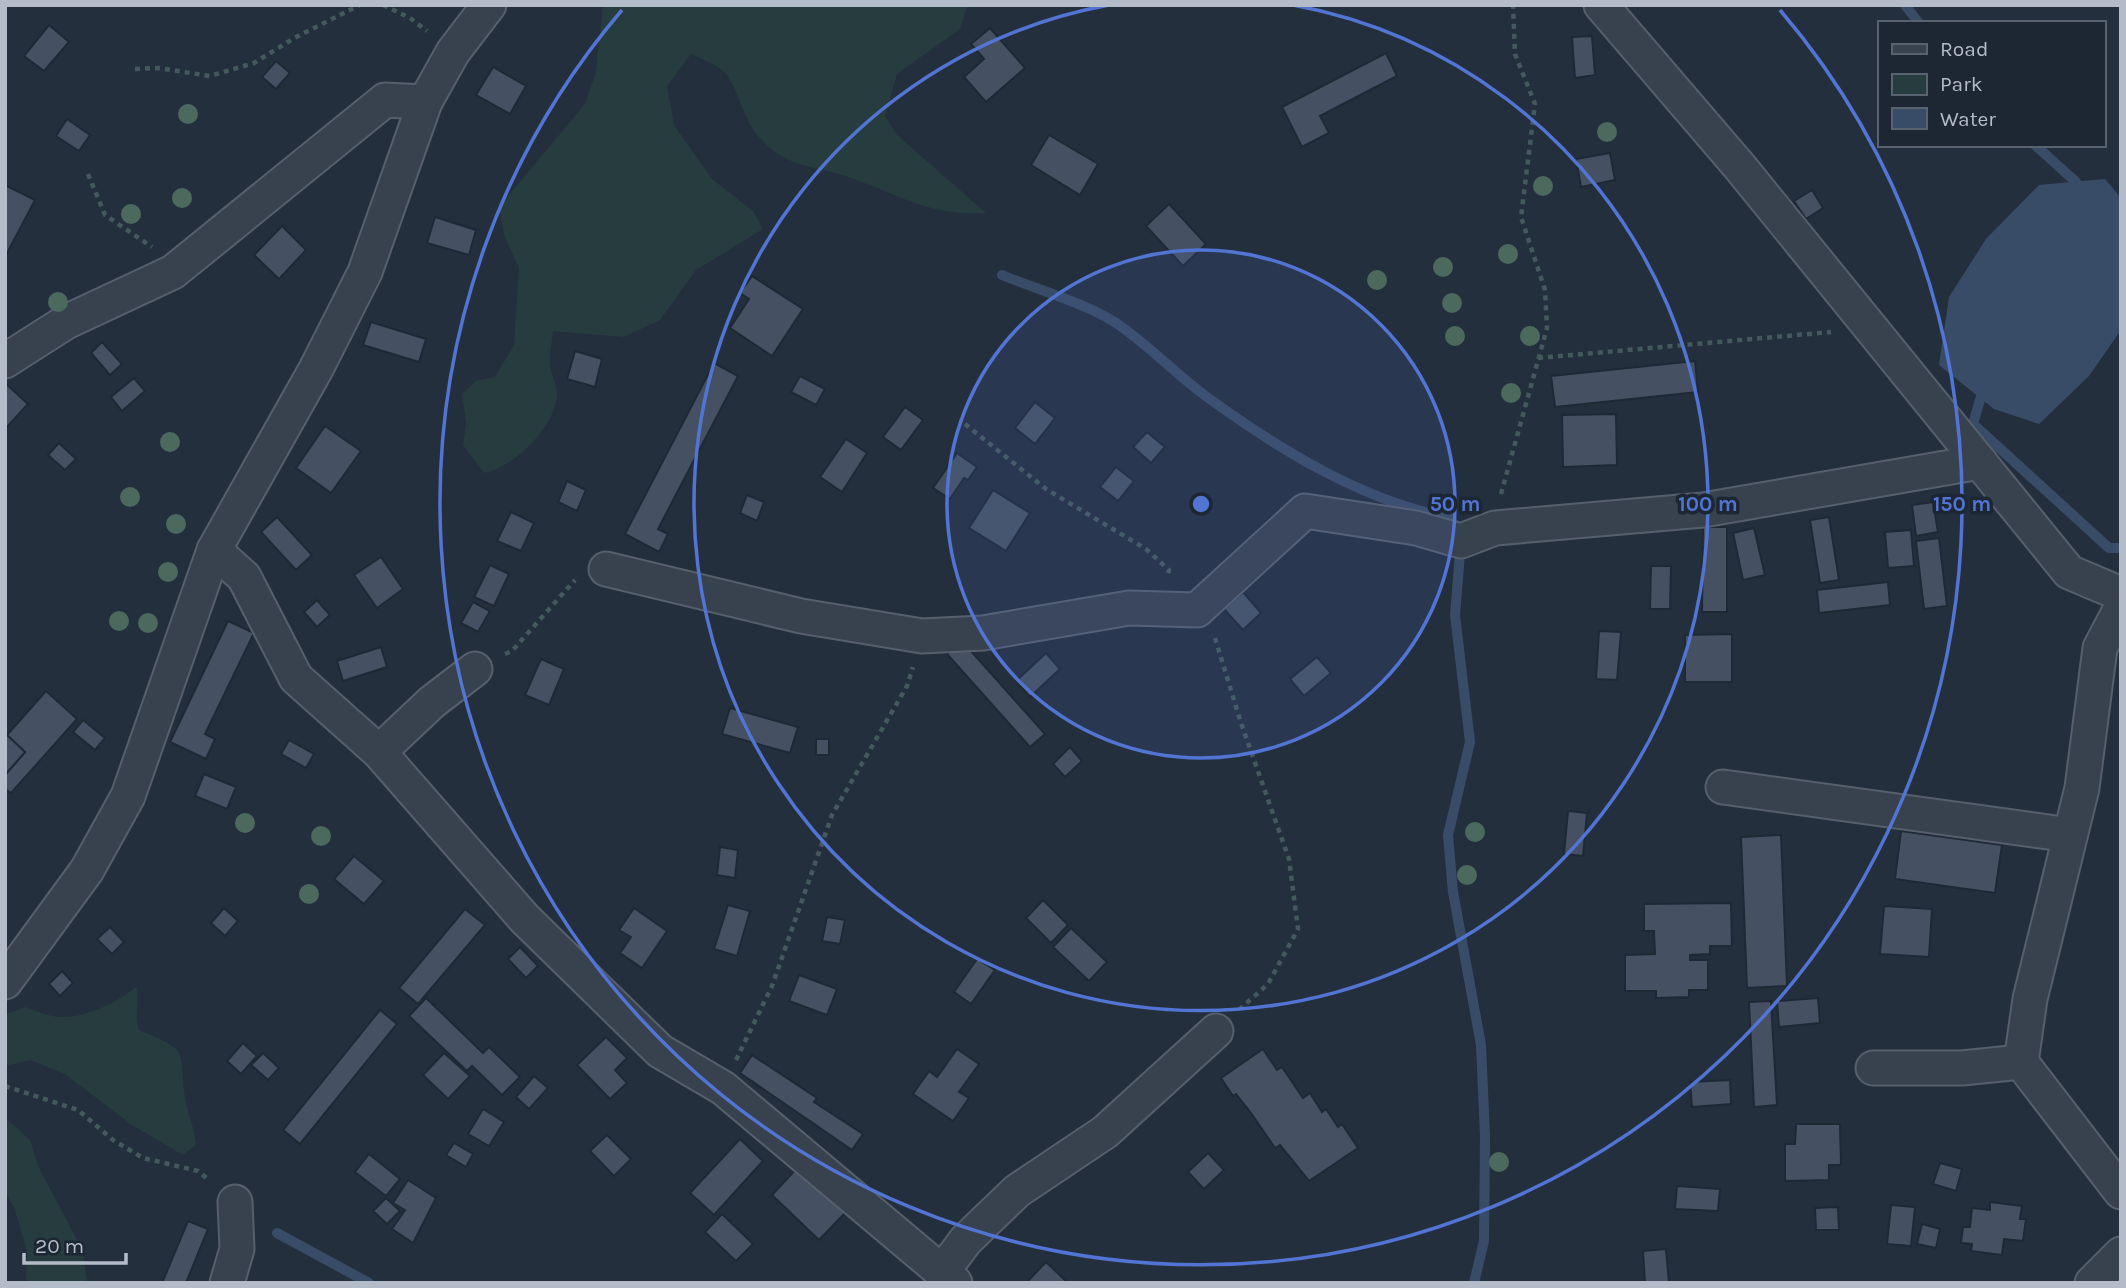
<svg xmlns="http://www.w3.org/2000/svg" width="2126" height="1288" viewBox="0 0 2126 1288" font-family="Karla,sans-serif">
<rect width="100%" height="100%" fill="#242f3e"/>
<g fill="#263c3f">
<path d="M603,5H971L966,9L960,29L897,74L885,116L897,135L986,213C929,216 905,197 854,179C815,164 789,171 759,137C743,119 740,94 727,75C721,66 701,59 691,54L667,86L674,125L712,179L753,211L763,229L696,270L660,320L624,337L553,331C552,342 549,354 550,364C551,375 558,386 557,397C553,429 514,467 484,473L463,445L466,423L462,394L476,381L495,377L514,345L519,268L504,235L499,207L585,104L596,72Z"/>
<path d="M136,987C140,1003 134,1013 139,1030C190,1052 179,1047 185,1097C187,1114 195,1128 196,1145L183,1155L132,1125L65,1074L30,1060L5,1066V1015L25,1007C34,1010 43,1014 52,1016C81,1021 115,1004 136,987Z"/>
<polygon points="5,1118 30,1140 39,1168 83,1251 87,1283 26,1283 27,1251 15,1210 5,1191"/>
</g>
<polygon fill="#394c67" points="2105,179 2121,198 2121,330 2089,376 2039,424 1994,409 1939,365 1949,297 1986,239 2039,185"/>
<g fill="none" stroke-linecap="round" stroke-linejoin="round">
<g stroke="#394c67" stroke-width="10">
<polyline points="1905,5 1919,23"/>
<polyline points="2035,145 2076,182 2079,193"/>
<path d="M1002,275C1036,289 1087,304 1116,323C1149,345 1175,374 1207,397C1280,450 1361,500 1450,518L1461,541L1455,615L1470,742L1448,835L1453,892L1481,1045L1485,1136L1484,1241L1474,1283"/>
<polyline points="1984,386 1973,424 2109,548 2121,548"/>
<polyline points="277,1233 369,1283"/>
</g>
</g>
<g fill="#455162" stroke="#1f2835" stroke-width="2">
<polygon points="49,25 69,42 44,71 24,56"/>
<polygon points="990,28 1025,68 986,102 964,77 984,59 971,44"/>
<polygon points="1592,36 1595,75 1575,78 1572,37"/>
<polygon points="1386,53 1397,76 1320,116 1329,133 1302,147 1282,107"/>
<polygon points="276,61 290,73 276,89 262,77"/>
<polygon points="493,67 526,86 510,114 476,95"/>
<polygon points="67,119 90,135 79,151 56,136"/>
<polygon points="1049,135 1098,164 1080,195 1031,165"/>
<polygon points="1610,153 1615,180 1581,187 1576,159"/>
<polygon points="5,185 35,200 5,257"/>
<polygon points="1812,190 1823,208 1806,219 1794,201"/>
<polygon points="1169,204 1206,244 1183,266 1146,226"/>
<polygon points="435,217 476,230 469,255 427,243"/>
<polygon points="282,226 306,250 279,279 254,255"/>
<polygon points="752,276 803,309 772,356 730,328 749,299 740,293"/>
<polygon points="371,322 426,339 419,362 363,345"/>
<polygon points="102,342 122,364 110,375 91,353"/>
<polygon points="575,351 602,359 595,387 567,379"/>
<polygon points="1695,361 1698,392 1555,407 1551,376"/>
<polygon points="714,363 738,376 658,529 668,534 659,552 625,534"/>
<polygon points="800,376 825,389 816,405 791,392"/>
<polygon points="134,378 145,391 122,411 111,397"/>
<polygon points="5,383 28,404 5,429"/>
<polygon points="1035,402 1055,418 1035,444 1015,428"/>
<polygon points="905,407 923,420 901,450 883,437"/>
<polygon points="1616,414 1617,465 1563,467 1562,415"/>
<polygon points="325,426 361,451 331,493 296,468"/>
<polygon points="1147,432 1165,447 1151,463 1133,447"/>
<polygon points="846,439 867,453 842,492 820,477"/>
<polygon points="59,443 76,459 65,470 48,455"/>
<polygon points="957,453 977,467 968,480 964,478 950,499 933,488"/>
<polygon points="1116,467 1134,481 1118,501 1100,487"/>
<polygon points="567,481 586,490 577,511 558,502"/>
<polygon points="993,490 1030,513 1006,551 969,528"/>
<polygon points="747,495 764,502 757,521 740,513"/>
<polygon points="1933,502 1938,532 1916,536 1912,505"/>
<polygon points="511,512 534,523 521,551 497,541"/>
<polygon points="277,517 312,555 296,570 261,532"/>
<polygon points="1829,517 1839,580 1820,583 1810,520"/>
<polygon points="1703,527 1727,527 1727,612 1702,612"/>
<polygon points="1754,528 1765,575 1743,580 1733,533"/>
<polygon points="1911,530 1914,566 1888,568 1885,532"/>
<polygon points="1939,538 1947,606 1924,609 1916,541"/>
<polygon points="381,557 403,589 377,608 354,575"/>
<polygon points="490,565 509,574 494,606 474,597"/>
<polygon points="1651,566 1671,566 1670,609 1650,609"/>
<polygon points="1888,582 1890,605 1819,613 1817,590"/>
<polygon points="1243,592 1261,613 1243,630 1224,609"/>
<polygon points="317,600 330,615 317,627 304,612"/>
<polygon points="473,602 490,611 478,632 461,623"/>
<polygon points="228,621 254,633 205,734 215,739 206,759 170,742"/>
<polygon points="1599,631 1621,632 1617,680 1596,679"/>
<polygon points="1732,634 1732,682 1685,682 1685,635"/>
<polygon points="962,641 1045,734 1030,747 947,654"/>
<polygon points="381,647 387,667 343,681 337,661"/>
<polygon points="1046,653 1060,669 1030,697 1016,681"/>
<polygon points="1317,657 1331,673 1304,696 1290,679"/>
<polygon points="541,659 564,669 549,705 525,695"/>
<polygon points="46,691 77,719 11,793 5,789 5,775 25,752 7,735"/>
<polygon points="730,708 798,727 790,753 722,734"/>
<polygon points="83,720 105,738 95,750 73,732"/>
<polygon points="7,735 25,752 5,775 5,737"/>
<rect x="816" y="739" width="13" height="16"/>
<polygon points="289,740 314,754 306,768 281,754"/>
<polygon points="1070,747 1082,761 1065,777 1053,764"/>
<polygon points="204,774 236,787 227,809 195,796"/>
<polygon points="1568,811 1587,813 1583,856 1564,854"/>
<polygon points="1901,831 2002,845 1995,893 1895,879"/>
<polygon points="1781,835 1787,986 1747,988 1741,837"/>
<polygon points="720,847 738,850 735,878 717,875"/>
<polygon points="354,856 384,881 364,904 334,879"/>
<polygon points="1043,900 1068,925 1051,943 1026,918"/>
<polygon points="1731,903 1732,946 1710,946 1710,954 1690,955 1690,960 1708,960 1708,990 1689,990 1689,997 1656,998 1656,991 1625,991 1625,955 1655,954 1654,931 1644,931 1644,904"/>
<polygon points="728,905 750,911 737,956 714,949"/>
<polygon points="1884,906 1932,909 1929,957 1880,954"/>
<polygon points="224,908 238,921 225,936 211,923"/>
<polygon points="634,908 667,931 642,968 620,953 631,937 619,930"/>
<polygon points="465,909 485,925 418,1004 399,988"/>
<polygon points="827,917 845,920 840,944 822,941"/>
<polygon points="110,927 124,942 112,954 97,939"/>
<polygon points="1071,928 1107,962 1089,981 1053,947"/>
<polygon points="520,947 538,966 526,978 508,959"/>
<polygon points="977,959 995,970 971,1004 954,992"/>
<polygon points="62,971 73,983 60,996 49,984"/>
<polygon points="799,975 837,989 827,1015 789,1001"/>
<polygon points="426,998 483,1053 489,1047 520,1077 502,1095 472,1066 467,1071 409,1016"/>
<polygon points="1818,998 1820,1023 1779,1027 1777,1001"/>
<polygon points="1771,1001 1777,1105 1754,1107 1749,1002"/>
<polygon points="380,1010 397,1024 300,1144 283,1130"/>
<polygon points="606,1037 627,1058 615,1070 627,1083 610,1099 577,1065"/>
<polygon points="243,1043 257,1056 241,1074 227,1061"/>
<polygon points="957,1049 979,1064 959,1092 969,1098 953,1121 913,1094 929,1071 937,1077"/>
<polygon points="1263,1049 1277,1070 1282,1067 1303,1098 1310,1093 1322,1112 1326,1109 1338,1127 1342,1124 1358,1148 1309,1181 1280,1145 1275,1148 1251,1113 1236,1094 1233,1096 1221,1078"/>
<polygon points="263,1053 279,1068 268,1080 251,1065"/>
<polygon points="444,1053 470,1076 448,1099 423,1075"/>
<polygon points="752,1055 817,1098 814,1102 863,1134 852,1150 740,1073"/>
<polygon points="534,1076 548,1088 529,1109 516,1097"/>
<polygon points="1730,1080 1731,1104 1692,1107 1690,1082"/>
<polygon points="483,1109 504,1122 489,1146 468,1134"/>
<polygon points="1796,1124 1840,1124 1841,1165 1829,1165 1829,1180 1785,1181 1785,1144 1795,1144"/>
<polygon points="607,1135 631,1159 614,1176 590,1151"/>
<polygon points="740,1139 763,1161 714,1215 690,1193"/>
<polygon points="454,1143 473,1154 466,1167 446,1155"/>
<polygon points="1208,1153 1224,1170 1204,1189 1188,1172"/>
<polygon points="369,1154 400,1179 386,1196 355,1172"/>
<polygon points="1940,1163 1962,1169 1956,1191 1933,1184"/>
<polygon points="798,1167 845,1213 819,1240 772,1195"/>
<polygon points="408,1180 436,1198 413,1243 392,1229 405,1210 393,1203"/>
<polygon points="1677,1186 1720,1189 1718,1211 1675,1209"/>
<polygon points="386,1198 400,1211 387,1224 373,1211"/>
<polygon points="1990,1202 2022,1206 2020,1219 2026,1219 2023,1241 2004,1239 2002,1255 1971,1251 1972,1244 1961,1243 1963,1227 1970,1227 1972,1208 1990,1210"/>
<polygon points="1891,1205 1915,1207 1911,1246 1887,1244"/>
<polygon points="1838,1207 1839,1230 1816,1230 1815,1208"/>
<polygon points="722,1214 753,1244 736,1261 705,1232"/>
<polygon points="188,1221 208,1229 186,1283 162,1283"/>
<polygon points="1922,1224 1940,1229 1936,1248 1917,1244"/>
<polygon points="1666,1249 1669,1283 1645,1283 1643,1251"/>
<polygon points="1046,1262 1068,1283 1026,1283"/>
</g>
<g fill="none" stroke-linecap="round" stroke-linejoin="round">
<g stroke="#565f6c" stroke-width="37">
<g id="minor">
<polyline points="1601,5 1740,167 2069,572 2121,594"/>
<polyline points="5,361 66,322 173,272 385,100 425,102"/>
<polyline points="214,550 244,577 296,678 379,752 525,919 660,1051 723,1088 955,1283"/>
<polyline points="606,569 801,616 922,636 983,633 1129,608 1197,610 1305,511 1416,528 1461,541 1495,528 1703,510 1980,462"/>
<polyline points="2121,608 2100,648 2082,788 2030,999 2021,1062 2121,1192"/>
<polyline points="379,752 432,702 475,669"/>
<polyline points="1723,787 2070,835"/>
<polyline points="5,982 87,870 128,796 214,550 316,369 365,272 425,102 453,52 489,5"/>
<polyline points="1873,1068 1962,1068 2021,1062"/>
<polyline points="942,1272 966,1240 1017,1191 1105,1132 1216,1031"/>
<polyline points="227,1283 237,1249 235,1202"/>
<polyline points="2092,1283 2121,1254"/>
</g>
</g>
<g stroke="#44595c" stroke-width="4.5" stroke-dasharray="5 5" stroke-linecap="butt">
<polyline points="383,5 410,18 427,31"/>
<polyline points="135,69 158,68 210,76 254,63 296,37 360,5"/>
<polyline points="88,174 105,215 152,247"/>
<polyline points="1538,358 1831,332"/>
<polyline points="965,424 1046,489 1146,549 1169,570 1168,575"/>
<polyline points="1501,494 1547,328 1545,290 1521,217 1535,104 1515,54 1513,5"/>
<polyline points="1215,638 1241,723 1289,859 1298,929 1268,984 1240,1009"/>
<polyline points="505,654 512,651 575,580"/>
<polyline points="736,1060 772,986 832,815 907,686 913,667"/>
<polyline points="5,1086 78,1110 113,1140 143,1158 198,1171 210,1181"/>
</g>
<use href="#minor" stroke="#38414e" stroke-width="33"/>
</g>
<g fill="#4b6a5d">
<circle cx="188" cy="114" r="10"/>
<circle cx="1607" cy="132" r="10"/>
<circle cx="1543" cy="186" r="10"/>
<circle cx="182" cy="198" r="10"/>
<circle cx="131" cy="214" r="10"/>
<circle cx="1508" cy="254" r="10"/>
<circle cx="1443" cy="267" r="10"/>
<circle cx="1377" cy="280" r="10"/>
<circle cx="58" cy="302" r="10"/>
<circle cx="1452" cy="303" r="10"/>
<circle cx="1455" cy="336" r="10"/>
<circle cx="1530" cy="336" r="10"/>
<circle cx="1511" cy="393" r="10"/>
<circle cx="170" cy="442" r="10"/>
<circle cx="130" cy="497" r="10"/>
<circle cx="176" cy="524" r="10"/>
<circle cx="168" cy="572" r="10"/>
<circle cx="119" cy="621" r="10"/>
<circle cx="148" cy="623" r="10"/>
<circle cx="245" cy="823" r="10"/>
<circle cx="1475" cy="832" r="10"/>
<circle cx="321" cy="836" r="10"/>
<circle cx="1467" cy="875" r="10"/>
<circle cx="309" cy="894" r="10"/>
<circle cx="1499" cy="1162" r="10"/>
</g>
<circle cx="1201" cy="504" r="254" fill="#5274d3" fill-opacity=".12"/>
<g fill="none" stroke="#5274d3" stroke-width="3.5">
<circle cx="1201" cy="504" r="254"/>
<path d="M1293 5A507 507 0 1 1 1109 5"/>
<path d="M1780 10A761 761 0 1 1 622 10"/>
</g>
<circle cx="1201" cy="504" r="10" fill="#5274d3" stroke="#1d2633" stroke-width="3.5"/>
<g font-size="21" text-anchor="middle" font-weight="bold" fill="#5274d3" stroke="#1d2633" stroke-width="7" stroke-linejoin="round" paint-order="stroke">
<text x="1455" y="511">50 m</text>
<text x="1708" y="511">100 m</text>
<text x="1962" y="511">150 m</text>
</g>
<rect width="2126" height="1288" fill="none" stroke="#b4bcc9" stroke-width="14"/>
<rect x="1878" y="21" width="228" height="126" fill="#1d2633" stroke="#59626f" stroke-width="2"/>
<rect x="1892" y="44" width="35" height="10" fill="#38414e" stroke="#59626f" stroke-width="2"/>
<text x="1940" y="56" font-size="21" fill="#b4bcc9">Road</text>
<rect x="1892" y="74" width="35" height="21" fill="#263c3f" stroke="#59626f" stroke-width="2"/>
<text x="1940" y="91" font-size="21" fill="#b4bcc9">Park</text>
<rect x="1892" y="108" width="35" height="21" fill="#394c67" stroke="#59626f" stroke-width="2"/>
<text x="1940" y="126" font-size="21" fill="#b4bcc9">Water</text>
<path d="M24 1253v10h102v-10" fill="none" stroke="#b4bcc9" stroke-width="3.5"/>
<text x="35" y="1253" font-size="21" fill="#b4bcc9" stroke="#1d2633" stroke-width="5" paint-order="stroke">20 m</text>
</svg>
